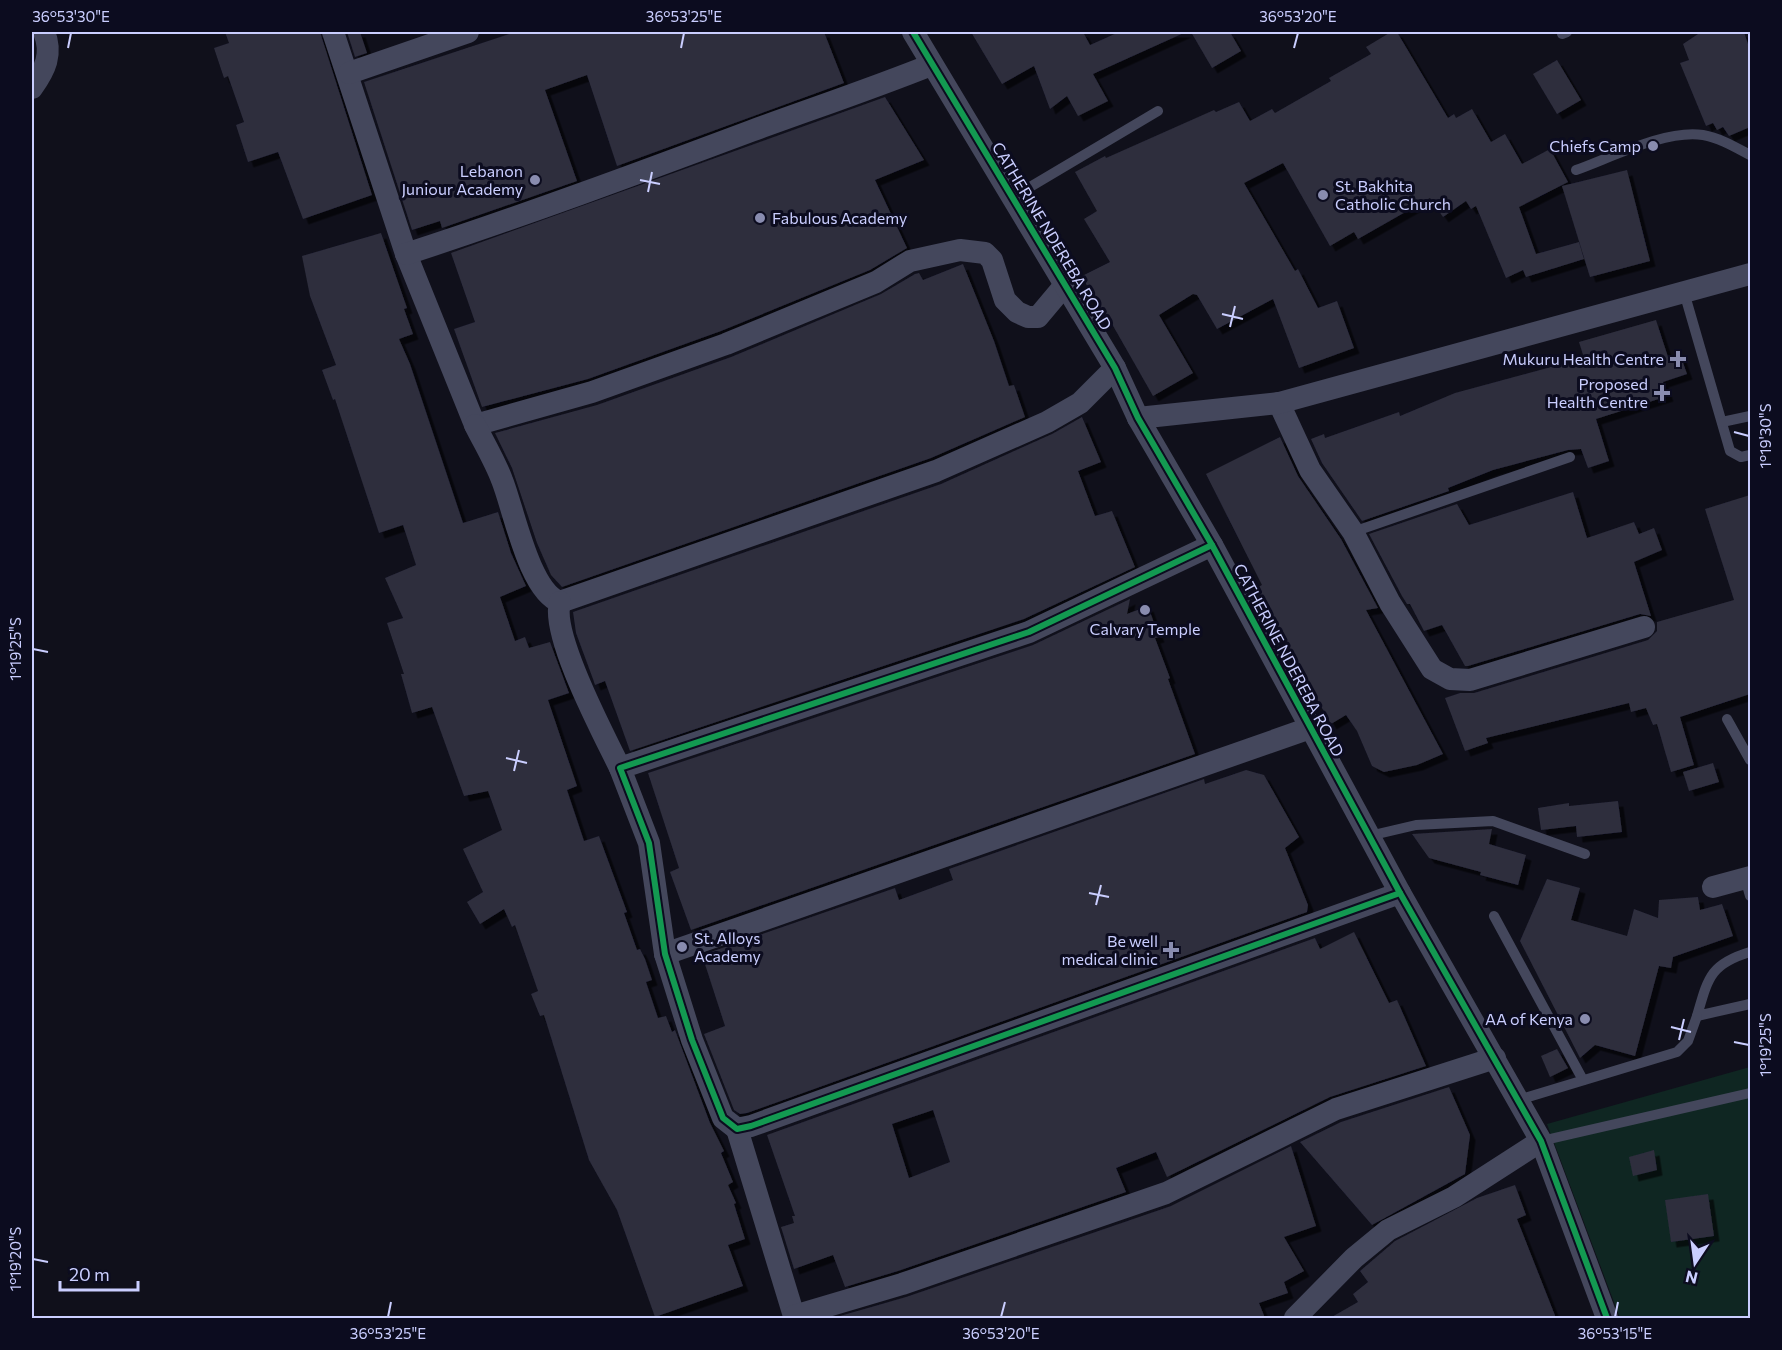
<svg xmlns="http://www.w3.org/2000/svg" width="1782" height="1350" viewBox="0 0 1782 1350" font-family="Commissioner,sans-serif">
<defs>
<filter id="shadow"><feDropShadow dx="5.5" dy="5.5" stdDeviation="0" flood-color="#0009"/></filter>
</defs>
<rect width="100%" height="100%" fill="#10101b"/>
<polygon fill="#0f2622" points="1750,1067 1750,1318 1620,1318 1547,1124"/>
<g fill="#2d2d3e" fill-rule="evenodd" filter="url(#shadow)">
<polygon points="225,32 320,32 372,195 303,219 278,152 248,162 236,125 244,122 228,76 224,78 214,48 229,43"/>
<polygon points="347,32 360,32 367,53 355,57"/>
<polygon points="515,32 824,32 844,83 617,166 587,75 545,90 577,181 442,228 440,221 412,230 364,82"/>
<polygon points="971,32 1083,32 1090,45 1119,32 1186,32 1093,74 1108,101 1078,116 1067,96 1050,109 1034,66 1002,84"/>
<polygon points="1191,32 1230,32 1241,51 1212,68"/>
<polygon points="1391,32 1397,32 1448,118 1454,114 1456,118 1472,109 1491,142 1505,134 1522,164 1550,149 1568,182 1519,207 1536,254 1579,242 1584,259 1526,277 1523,270 1506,278 1476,206 1471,209 1466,201 1443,217 1430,198 1358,239 1354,232 1330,246 1283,163 1244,183 1295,271 1298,269 1318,308 1337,301 1354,348 1299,368 1273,299 1217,329 1197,295 1193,294 1159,315 1193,373 1153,396 1108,317 1104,319 1082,276 1110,262 1084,219 1097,211 1075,172 1105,156 1106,158 1214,110 1216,112 1239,102 1250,121 1272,109 1275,113 1331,81 1329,78 1371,54 1366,47"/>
<polygon points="1701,32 1744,32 1750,50 1750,127 1729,136 1723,127 1717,130 1713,123 1706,126 1680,63 1689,60 1683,44"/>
<polygon points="1557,60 1581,100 1557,114 1533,74"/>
<polygon points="885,97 924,160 875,180 907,248 870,270 721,331 588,379 482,407 454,329 475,322 451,253"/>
<polygon points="1627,170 1650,261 1590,277 1562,186"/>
<polygon points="381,233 407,308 404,309 413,334 399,339 410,364 463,523 498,512 511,553 526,586 500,597 515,641 525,637 529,648 550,642 569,693 548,700 577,786 567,790 584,841 599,836 627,912 624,913 637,950 640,949 645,959 652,980 646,982 658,1018 666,1016 672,1032 675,1030 710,1123 724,1151 721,1153 733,1182 728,1185 736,1203 734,1204 745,1239 728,1245 743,1286 655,1317 617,1210 589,1160 544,1015 540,1016 531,994 538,991 515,925 512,927 504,909 480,924 467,902 483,892 463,849 502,830 488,791 464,796 432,707 412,713 401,674 404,674 387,623 403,618 385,578 416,565 403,525 379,533 335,399 333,400 322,370 336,365 310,296 302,256"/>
<polygon points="963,264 994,341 1009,386 1014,385 1025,417 931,458 562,587 551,575 537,543 512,468 495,433 597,405 731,357 881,294 915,274 919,273 923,280"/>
<polygon points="1656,320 1668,357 1680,354 1687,374 1663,382 1668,396 1596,419 1609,461 1588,468 1581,449 1568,450 1493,470 1448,488 1449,491 1362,521 1322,463 1311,439 1324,434 1325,438 1399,412 1400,416 1455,393 1584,358 1579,342"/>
<polygon points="1082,417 1101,462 1078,471 1095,516 1112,511 1135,567 1024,619 630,751 605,681 595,685 593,679 576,633 573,612 941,484 1052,434"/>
<polygon points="1280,437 1298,476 1341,539 1378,608 1366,610 1443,754 1417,765 1384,772 1372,766 1357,731 1346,715 1331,724 1255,589 1262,585 1206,474"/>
<polygon points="1573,492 1587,538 1634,522 1639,534 1654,528 1662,550 1634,562 1651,616 1640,614 1468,666 1465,666 1442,625 1424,631 1410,604 1407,604 1402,596 1369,534 1457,504 1469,525"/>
<polygon points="1750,495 1750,694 1680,717 1694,765 1671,772 1657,724 1653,725 1646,708 1631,712 1629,703 1486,738 1488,743 1465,751 1445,698 1460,693 1474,693 1648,640 1657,631 1657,622 1734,600 1705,509"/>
<polygon points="1130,599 1127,614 1148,606 1159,637 1155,638 1170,678 1168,679 1195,754 691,930 670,872 679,868 648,773 1033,645"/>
<polygon points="1713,763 1719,782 1689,791 1683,772"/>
<polygon points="1246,770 1264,775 1299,837 1285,848 1308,905 1307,912 747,1113 740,1114 734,1110 704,1034 725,1026 702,955 895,888 899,900 953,880 949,869 1204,779 1205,784"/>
<polygon points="1618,801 1622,832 1577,837 1576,826 1541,830 1538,808 1569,803 1569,806"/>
<polygon points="1492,829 1489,844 1526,855 1518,885 1480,875 1481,872 1429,858 1412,834"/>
<polygon points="1547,879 1580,888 1571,920 1627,936 1634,909 1658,918 1659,900 1698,897 1700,910 1722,904 1733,936 1673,957 1671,968 1659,966 1635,1056 1595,1045 1580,1058 1520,941"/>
<path d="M1354,932L1389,1003L1397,1000L1426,1066L1330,1097L1167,1177L1156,1152L1116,1168L1126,1192L898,1271L845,1287L833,1255L794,1269L781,1227L794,1223L792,1216H795L767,1135L1315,938L1320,949ZM933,1110L950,1162L909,1178L892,1124Z"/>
<polygon points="1557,1049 1568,1068 1550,1077 1541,1056"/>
<polygon points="1449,1087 1470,1135 1465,1174 1372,1225 1300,1142 1341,1122"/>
<polygon points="1291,1146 1316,1226 1284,1237 1304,1271 1284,1282 1288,1293 1259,1303 1265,1318 833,1318 906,1297 1171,1206"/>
<polygon points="1654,1150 1657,1170 1633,1176 1629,1157"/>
<polygon points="1515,1185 1526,1215 1517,1219 1556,1318 1330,1318 1358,1302 1353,1294 1368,1282 1360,1271 1395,1241 1477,1198"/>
<polygon points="1708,1194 1714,1236 1671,1242 1665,1200"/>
</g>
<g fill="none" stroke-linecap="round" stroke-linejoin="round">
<g stroke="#44475c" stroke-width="10">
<polyline points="1562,34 1567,32"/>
<path d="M1576,170C1610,158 1666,129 1703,135C1720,138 1735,147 1750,155"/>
<polyline points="1015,196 1158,111"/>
<polyline points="1684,292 1730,451 1741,457 1750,455"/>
<polyline points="1722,422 1750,416"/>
<polyline points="1353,532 1570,457"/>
<polyline points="1727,719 1750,760"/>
<polyline points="1369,836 1416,825 1493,821 1585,854"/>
<polyline points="1745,878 1750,896"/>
<polyline points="1494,916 1583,1080"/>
<path d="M1750,952C1710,964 1708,978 1697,1016L1750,1004"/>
<polyline points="1518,1100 1677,1052 1688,1041 1697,1016"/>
<polyline points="1541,1141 1750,1093"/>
</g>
<g stroke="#44475c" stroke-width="22">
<polyline points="333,32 406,254 475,425 592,392 726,344 876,282 910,261 960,250 985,253 992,260 1005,300 1017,312 1028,317 1038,317 1064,286"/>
<polyline points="913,32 1115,368 1138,418 1212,545 1400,893 1541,1141 1607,1318"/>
<polyline points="349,73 468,32"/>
<path d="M32,88C45,70 53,54 44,32"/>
<path d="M406,254C523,216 636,174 751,131C811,109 871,89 931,65"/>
<polyline points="1279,403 1310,470 1353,532 1390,603 1432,669 1450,679 1470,680 1644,627"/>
<polyline points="1138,418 1279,403 1750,274"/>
<path d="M475,425C484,443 495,461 502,480C514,510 529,591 560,602L936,471L1047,422L1080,403L1115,368"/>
<polyline points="1212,545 1029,632 620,768 649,843 665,954 692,1040 723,1118 737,1129 751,1126 1400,893"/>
<path d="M560,602C550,634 604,735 620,768"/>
<polyline points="1713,887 1750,877"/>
<polyline points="665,954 1310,728"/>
<polyline points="737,1129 794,1316"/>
<polyline points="795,1318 794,1316 902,1284 1166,1193 1336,1109 1495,1058"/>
<polyline points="1295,1318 1354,1258 1388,1230 1454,1197 1541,1141"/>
</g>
<g stroke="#0c0c1f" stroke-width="10">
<g id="cycleway">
<polyline points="913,32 1115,368 1138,418 1212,545 1400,893 1541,1141 1607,1318"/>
<polyline points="1212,545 1029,632 620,768 649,843 665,954 692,1040 723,1118 737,1129 751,1126 1400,893"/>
</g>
</g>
<use href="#cycleway" stroke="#139951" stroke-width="6"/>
</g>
<path fill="none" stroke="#caceff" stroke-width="2" d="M68,48L71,33M681,48L684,33M1294,48L1298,33M640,180L660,184M648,192L652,172M1222,314L1243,319M1230,327L1235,306M1734,432L1749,436M33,649L48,652M506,758L527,763M514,771L519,750M1089,893L1109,897M1096,905L1101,885M1671,1027L1691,1032M1679,1040L1684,1019M1734,1042L1749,1045M33,1259L48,1262M388,1317L391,1302M1001,1317L1005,1302M1615,1317L1618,1302"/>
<g fill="#898caf" stroke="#0c0c1f" stroke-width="2">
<circle cx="1653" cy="146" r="6"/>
<circle cx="535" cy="180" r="6"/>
<circle cx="1323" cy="195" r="6"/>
<circle cx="760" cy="218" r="6"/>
<path d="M1675 350h6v6h6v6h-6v6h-6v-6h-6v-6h6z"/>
<path d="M1659 384h6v6h6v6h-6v6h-6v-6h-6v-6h6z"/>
<circle cx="1145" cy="610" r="6"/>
<circle cx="682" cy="947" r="6"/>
<path d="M1168 941h6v6h6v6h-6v6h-6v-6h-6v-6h6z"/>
<circle cx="1585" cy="1019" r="6"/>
</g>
<g text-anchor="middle" stroke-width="6" stroke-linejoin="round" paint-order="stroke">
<g font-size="16" fill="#caceff" stroke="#0c0c1f" text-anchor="end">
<text x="1641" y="152">Chiefs Camp</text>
<text x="523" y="177">Lebanon<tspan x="523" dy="18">Juniour Academy</tspan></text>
<text x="1335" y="192" text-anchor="start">St. Bakhita<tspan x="1335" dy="18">Catholic Church</tspan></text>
<text x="772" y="224" text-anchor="start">Fabulous Academy</text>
<text x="1664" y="365">Mukuru Health Centre</text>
<text x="1648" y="390">Proposed<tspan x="1648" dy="18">Health Centre</tspan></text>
<text x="1145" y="635" text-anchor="middle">Calvary Temple</text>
<text x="694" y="944" text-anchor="start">St. Alloys<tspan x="694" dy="18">Academy</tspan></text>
<text x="1158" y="947">Be well<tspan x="1158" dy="18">medical clinic</tspan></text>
<text x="1573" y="1025">AA of Kenya</text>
</g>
<g font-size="16" fill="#caceff" stroke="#0c0c1f">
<text transform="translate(1052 236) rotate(59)" y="6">CATHERINE NDEREBA ROAD</text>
<text transform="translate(1289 660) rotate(62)" y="6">CATHERINE NDEREBA ROAD</text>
</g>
</g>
<rect width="1782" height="1350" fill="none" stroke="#0c0c1f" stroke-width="66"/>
<g transform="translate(1695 1263) rotate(193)" stroke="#0c0c1f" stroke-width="4.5" paint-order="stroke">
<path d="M0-4.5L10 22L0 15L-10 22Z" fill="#caceff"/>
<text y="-9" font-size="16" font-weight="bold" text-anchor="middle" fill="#caceff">N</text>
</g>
<path d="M60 1281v9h78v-9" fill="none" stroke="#caceff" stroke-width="3"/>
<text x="69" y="1281" font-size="18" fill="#caceff" stroke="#0c0c1f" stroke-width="4.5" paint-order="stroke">20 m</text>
<rect x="33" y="33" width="1716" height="1284" fill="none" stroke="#caceff" stroke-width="2"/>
<g font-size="15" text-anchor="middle" fill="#caceff">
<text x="71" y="22">36°53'30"E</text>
<text x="684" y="22">36°53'25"E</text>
<text x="1298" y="22">36°53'20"E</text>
<text transform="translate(1766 436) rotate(-90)" y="5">1°19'30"S</text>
<text transform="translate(16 649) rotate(-90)" y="5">1°19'25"S</text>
<text transform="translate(1766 1045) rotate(-90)" y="5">1°19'25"S</text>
<text transform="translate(16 1259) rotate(-90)" y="5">1°19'20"S</text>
<text x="388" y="1339">36°53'25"E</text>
<text x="1001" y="1339">36°53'20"E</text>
<text x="1615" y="1339">36°53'15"E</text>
</g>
</svg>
